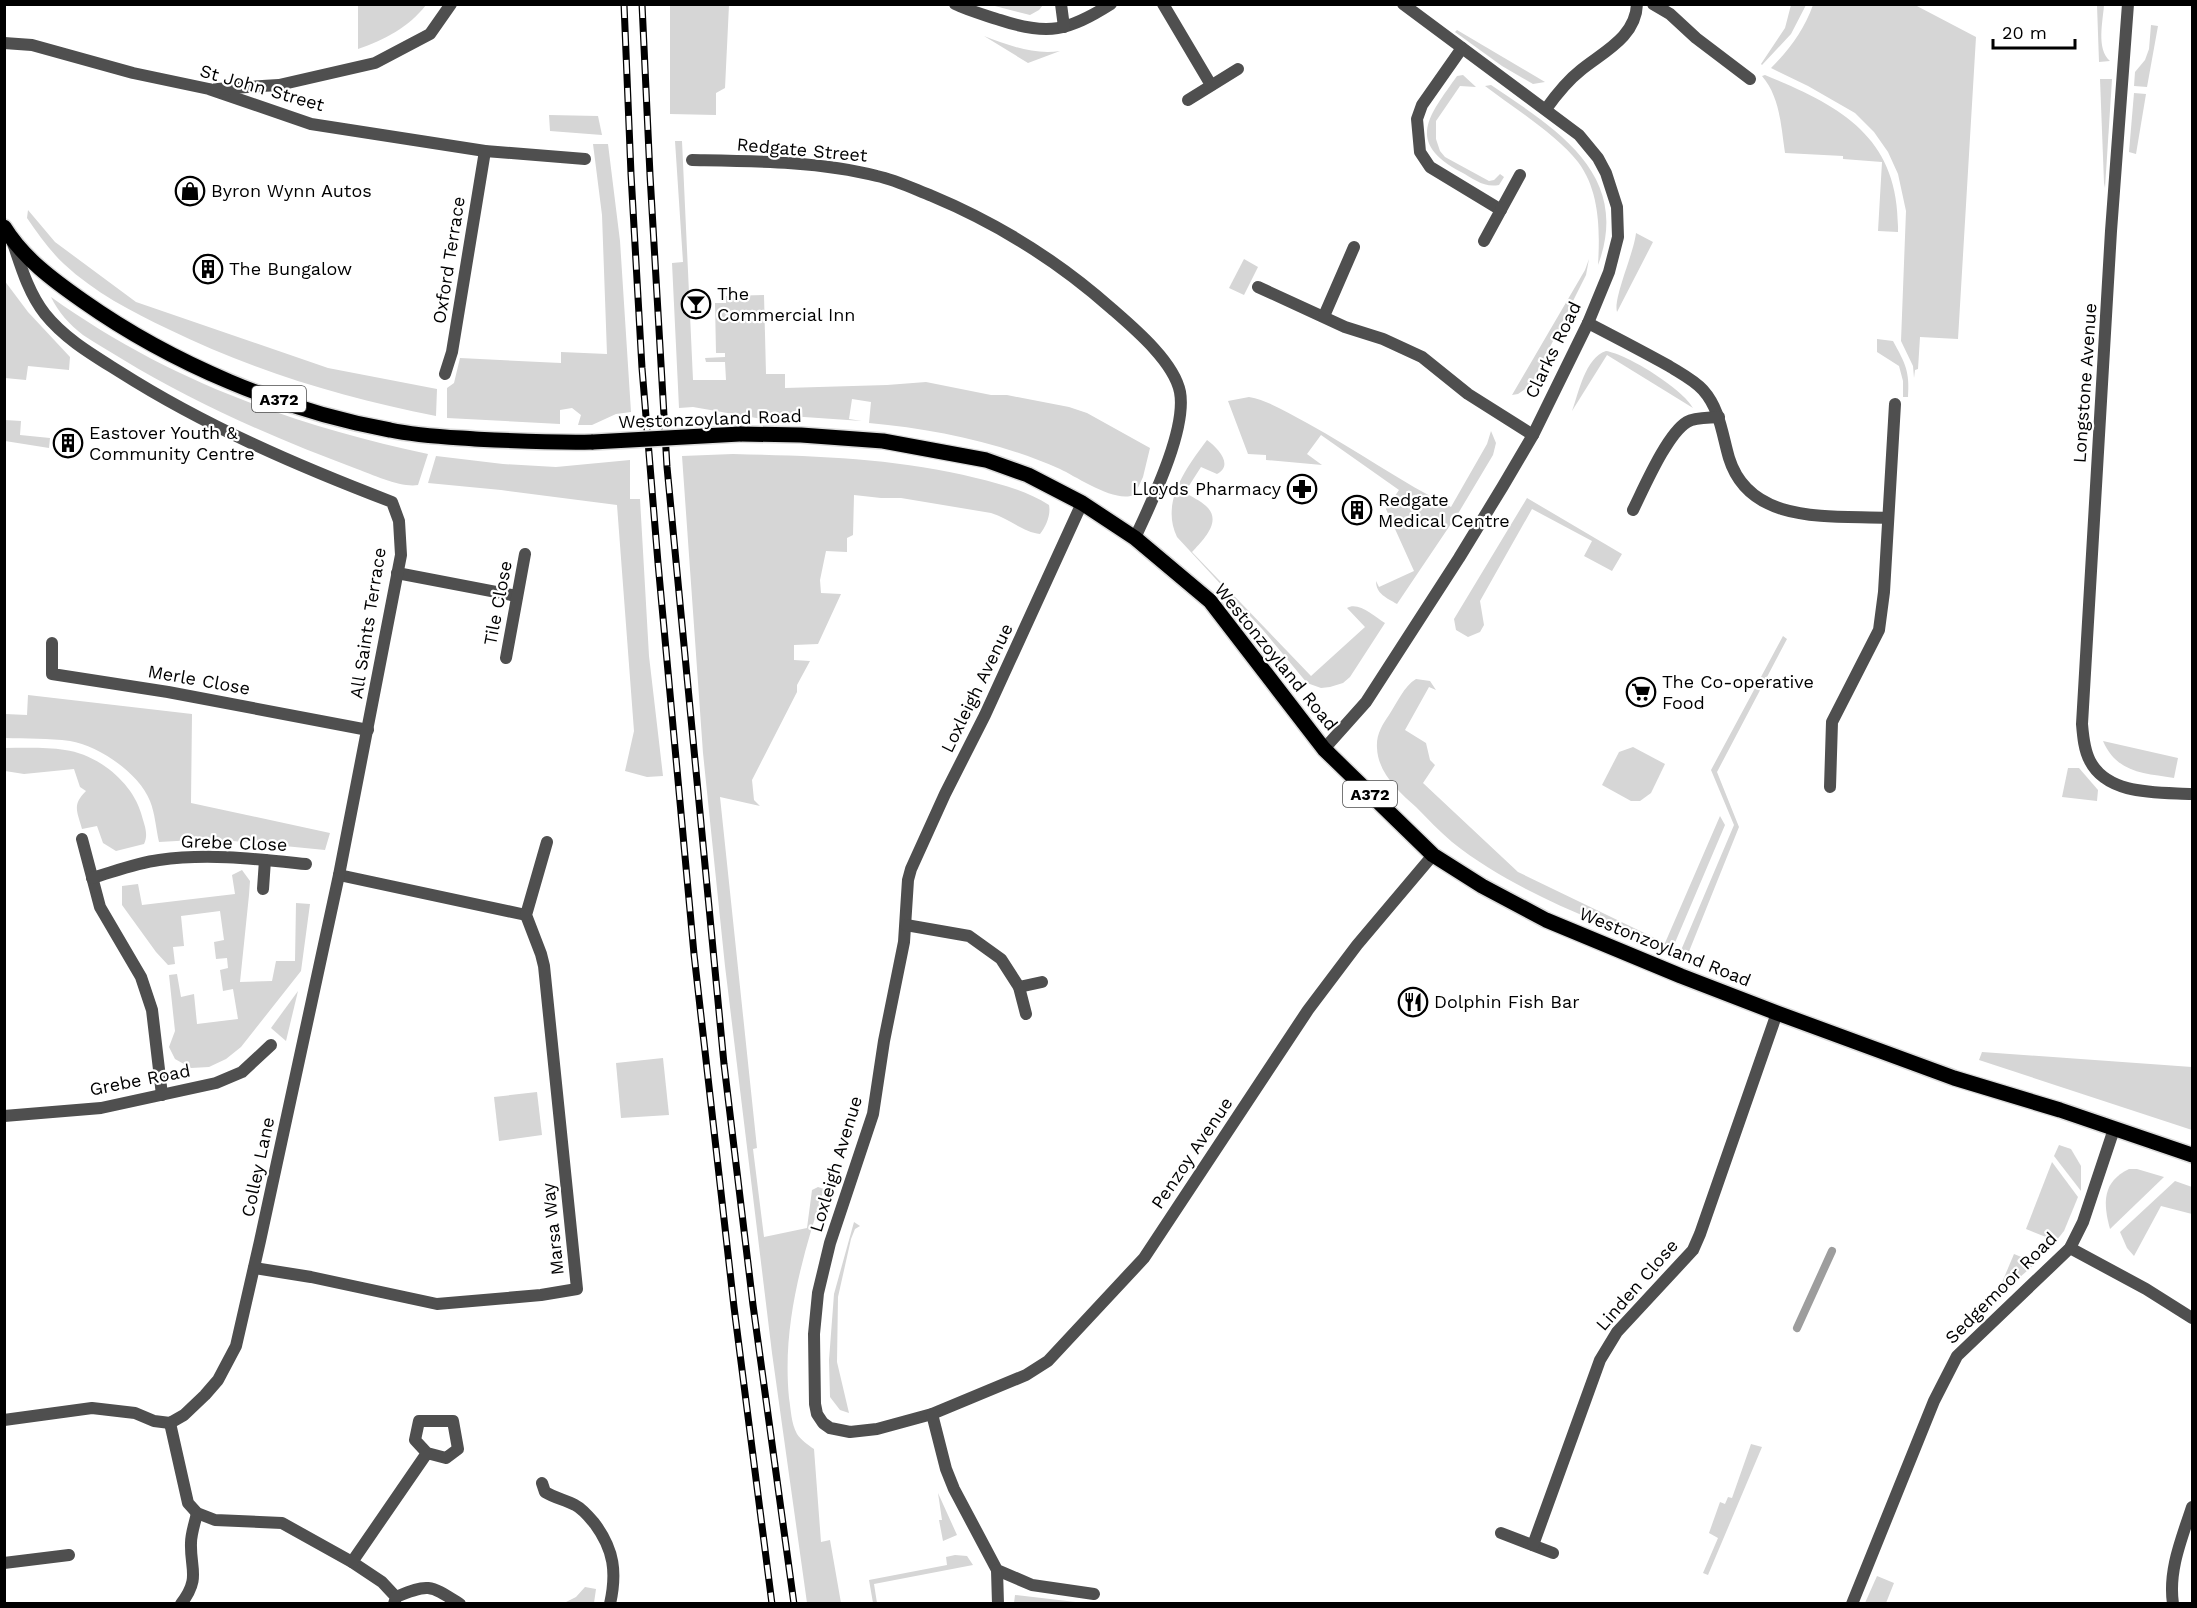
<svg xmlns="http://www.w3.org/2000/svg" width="2197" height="1608" viewBox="0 0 2197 1608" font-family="'Work Sans',sans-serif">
<rect width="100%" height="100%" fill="#fff"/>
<g fill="#d6d6d6">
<path d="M358,5V4L426,5C409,27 384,40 358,49Z"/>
<polygon points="670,5 729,5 725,88 716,93 716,115 670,114"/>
<polygon points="991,5 1043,5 1039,10 1030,15"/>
<polygon points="1791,5 1806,5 1791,34 1762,65 1761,64 1785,28"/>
<path d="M1813,5H1915L1976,37L1958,339L1920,337L1918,369L1915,370L1914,378L1913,366L1901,341L1906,211L1898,174L1888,152L1874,132L1855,113L1808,86L1771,68C1790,49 1804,30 1813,5Z"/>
<path d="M2097,5H2104C2103,21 2096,49 2110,61L2099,62Z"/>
<polygon points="2151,25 2158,26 2147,87 2134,86 2135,72 2145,60 2149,49"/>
<polygon points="1457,30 1545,82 1533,84 1502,66 1455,32"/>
<path d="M984,36C1008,45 1033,55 1060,51L1028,63Z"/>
<path d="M1463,75L1476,87L1460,86L1436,121V139L1440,151L1445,157L1489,181L1494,180L1500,174L1504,177L1499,185C1484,188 1474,179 1461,172C1405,142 1429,116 1457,76Z"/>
<path d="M1765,75C1843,107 1900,138 1898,232L1878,231L1882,162L1843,159V156L1785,153C1781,126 1780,97 1762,76Z"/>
<polygon points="2100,79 2112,79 2105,188 2104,183"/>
<path d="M1491,85C1556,129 1632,174 1598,265C1600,231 1600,191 1578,162C1556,134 1514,108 1485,86Z"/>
<polygon points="2134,93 2146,94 2136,154 2129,152"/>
<polygon points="549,115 598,116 602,135 550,131"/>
<path d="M675,141H682L693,380H726L725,362H706L705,358L725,357V353H716L715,303H726V296L764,295L766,374H785V388L887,385L926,382L991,395H1007L1069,407L1087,413L1150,448L1143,477L1135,494C1118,505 1077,477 1060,469C999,442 934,429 869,423L871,402L852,399L849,419L862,421L804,417L762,419L693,407L679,408L672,263L683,262Z"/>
<polygon points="593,144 608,144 620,241 631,412 616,414 592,425 578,425 581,415 572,408 560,410 560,424 447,418 447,388 454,383 460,358 561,363 561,352 607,354 602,215"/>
<path d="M28,210L55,242L136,302L328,368L437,389L436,416C343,398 254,371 168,329C132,312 94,292 64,264C50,251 38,234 27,218Z"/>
<path d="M1636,233L1653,242L1617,312C1613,298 1634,253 1636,233Z"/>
<polygon points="1244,259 1258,267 1244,295 1229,288"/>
<polygon points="1589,259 1586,275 1531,385 1518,394 1512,395 1585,270"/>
<polygon points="4,280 28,312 70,357 69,370 28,366 26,380 5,378"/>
<path d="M51,297C167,380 290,424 428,454L418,485C402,488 373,475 357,469C276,439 196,404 122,359C109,351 95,343 83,335C70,325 58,312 51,297Z"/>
<path d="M1877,339L1893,341C1905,363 1910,371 1908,397H1903V381L1899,366L1877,352Z"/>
<path d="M1606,351C1627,354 1683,389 1693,408L1607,355L1572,411C1579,392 1585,358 1606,351Z"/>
<path d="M1249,397C1270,401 1288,413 1307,423C1356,450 1401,482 1451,507L1487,444L1491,431L1496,443L1493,455L1459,512L1397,604C1387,598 1376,594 1376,581L1379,587L1414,571L1386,509L1399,490L1321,435L1307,454L1322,465L1266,460V455L1248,454L1228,401Z"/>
<polygon points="5,420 21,421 20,435 50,438 49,448 5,441"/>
<path d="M1207,440C1218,448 1234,465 1217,474L1201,467L1185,492C1191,497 1200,500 1206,506C1223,521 1203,540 1192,552L1311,676L1365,627L1347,608C1358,601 1374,616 1385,623L1350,677L1343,683L1330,687L1321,688L1307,683L1263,630L1177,537C1160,502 1187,467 1207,440Z"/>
<path d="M733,454C815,456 896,458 976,478C1001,484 1027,491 1049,505C1051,515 1046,526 1040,534C1023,532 1008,518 991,513L901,498H881L854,495L853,535L847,538V552L826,551L820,580L821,593L841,594L818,644L794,645V660L810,661L797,685V692L752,780L754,800L760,806L720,797L757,1148L753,1149L764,1237L807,1228L812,1190L818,1187L824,1189C802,1258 782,1325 789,1398C791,1410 791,1423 797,1434C801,1440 808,1445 814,1449L821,1542L830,1540L841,1603H807L772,1353L725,966L703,753L682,456Z"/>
<polygon points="436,456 503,464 556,467 630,460 630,499 640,499 649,656 663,776 647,777 625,771 634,731 617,505 501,490 428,483"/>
<polygon points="1527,498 1622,554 1612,571 1584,556 1592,541 1532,509 1480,601 1484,625 1480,632 1468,637 1456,630 1454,619"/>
<polygon points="1783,636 1787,639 1717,772 1739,827 1686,959 1679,955 1734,825 1711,770"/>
<path d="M1416,679L1430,681L1436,690L1429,687L1405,730L1426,743L1430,760L1435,765L1423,783L1518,872L1665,943L1720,816L1725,825L1671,952C1597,921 1516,893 1452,842C1439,831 1428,819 1416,807C1399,792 1378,773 1377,748C1376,735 1382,725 1389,715C1397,703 1404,686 1416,679Z"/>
<path d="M28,695L192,714L191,803L330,833L325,850L212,839L159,842C156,829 155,813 150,801C139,773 99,746 70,741C49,738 26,739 5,738V714L27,715Z"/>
<path d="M2103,741L2178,758L2174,778C2143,773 2117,773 2103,741Z"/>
<polygon points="1633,747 1665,764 1651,793 1640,801 1631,801 1602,785 1619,752"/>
<path d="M4,748C24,748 46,747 65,750C97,754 132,782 141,813C144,824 149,834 144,844L116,851L103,843L97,826L82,829C77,811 72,805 86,791L80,787L74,769L24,774L5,771Z"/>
<polygon points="2068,768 2079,768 2098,790 2097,801 2062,797"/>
<polygon points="242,870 250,881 249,895 240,982 272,981 276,961 295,961 296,903 310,904 301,971 241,1047 226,1059 209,1067 191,1068 175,1059 169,1047 175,1031 169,975 177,974 181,997 194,994 197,1024 238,1019 233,989 223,991 220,970 228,968 227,958 216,959 214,942 224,940 220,911 181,916 184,946 173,947 175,964 168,965 156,952 122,905 122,886 138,884 142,905 235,894 232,875"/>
<polygon points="298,991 286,1041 271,1028"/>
<polygon points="1982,1052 2192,1067 2192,1130 1979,1060"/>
<polygon points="663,1058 669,1115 621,1118 616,1063"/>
<polygon points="537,1092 542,1135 499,1141 494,1097"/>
<polygon points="2059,1145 2071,1149 2081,1166 2081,1191 2054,1156"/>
<polygon points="2052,1162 2078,1197 2064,1231 2056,1241 2026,1229"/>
<path d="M2129,1169H2137L2164,1177L2110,1229C2103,1203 2102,1182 2129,1169Z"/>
<polygon points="2175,1181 2192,1187 2192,1214 2161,1206 2134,1256 2127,1248 2120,1232"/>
<polygon points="854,1222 860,1226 855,1229 851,1239 838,1297 837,1362 849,1413 840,1410 830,1397 829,1360 834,1294"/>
<polygon points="2014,1254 2036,1263 1995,1299"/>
<polygon points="1751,1444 1762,1447 1708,1575 1703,1573 1718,1538 1709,1533 1720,1502 1725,1504 1728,1497 1732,1498"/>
<polygon points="938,1493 957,1535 943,1541 939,1520 942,1520"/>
<polygon points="955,1555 967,1556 973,1565 874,1584 877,1603 873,1603 869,1580 947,1565 946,1557"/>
<polygon points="1877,1576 1894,1583 1886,1603 1865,1603"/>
<polygon points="585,1587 596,1589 594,1603 564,1603 576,1597"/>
<polygon points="1015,1595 1084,1603 1014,1603"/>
</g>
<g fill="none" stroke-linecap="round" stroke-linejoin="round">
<polyline stroke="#9d9d9d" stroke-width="8" points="1797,1328 1832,1251"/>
<g stroke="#dbdbdb" stroke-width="18">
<g id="primary">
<path d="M4,227C23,258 53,280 83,301C171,363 283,411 390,430C418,436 446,437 475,439C515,441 553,443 593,442"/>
<polyline points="740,434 801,435 883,441 986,460 1028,475 1082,503 1135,538 1210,601 1324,749 1433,855 1482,886 1546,920 1681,976 1777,1013 1954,1078 2060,1110 2192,1155"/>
</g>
</g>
<g stroke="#4f4f4f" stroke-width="12">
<path d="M955,4C969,11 985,15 1000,20C1048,36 1068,31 1111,4"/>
<polyline points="1061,4 1064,27"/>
<polyline points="1163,4 1211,85"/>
<polyline points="1653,4 1670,14 1696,38 1750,79"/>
<path d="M2128,4L2111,231L2082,724C2083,736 2084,750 2090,761C2108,796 2159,792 2192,794"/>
<polyline points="4,43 32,45 133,73 209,89 311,124 485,151 585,159"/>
<polyline points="1462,48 1422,105 1417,119 1420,152 1430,167 1501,210"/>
<polyline points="216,89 279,85 375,63 430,34 451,4"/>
<polyline points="1188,100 1238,69"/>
<path d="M1546,109C1556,95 1567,81 1581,70C1603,52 1636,37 1637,4"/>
<path d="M692,160C751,161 819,161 877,176C896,180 914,189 932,196C999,224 1058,261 1112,309C1135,329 1174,362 1180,392C1187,430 1151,503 1135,538"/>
<polyline points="1484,241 1520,175"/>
<polyline points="1258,287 1345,327 1383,339 1422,357 1468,394 1533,435"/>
<polyline points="1324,316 1354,247"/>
<path d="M1588,323C1615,337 1642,351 1669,366C1680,373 1694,380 1703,390C1720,409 1722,434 1729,458C1750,526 1832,515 1888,518"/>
<polyline points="445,374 452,352 485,151"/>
<polyline points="1082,503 985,715 945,794 911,869 908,880 904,942 884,1041 873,1114 830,1243 818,1293 814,1334 815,1404 817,1414 823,1423 830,1428 850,1432 877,1429 932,1414 1026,1375 1048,1361 1144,1258 1308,1010 1357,945 1433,855"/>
<path d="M1633,510C1644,488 1667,434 1687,422C1695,417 1709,418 1719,417"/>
<polyline points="397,573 517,596"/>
<polyline points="52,643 52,674 168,692 368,730"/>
<polyline points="506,658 525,554"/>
<polyline points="1324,749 1366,702 1459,558 1503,486 1533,435 1588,323 1609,272 1618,237 1617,207 1606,173 1598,158 1579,135 1403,4"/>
<polyline points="1830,787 1832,722 1879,630 1884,592 1895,404"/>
<polyline points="82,839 100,907 141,977 152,1010 162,1095"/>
<polyline points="339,875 526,915"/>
<path d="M92,878C113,872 136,863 159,860C208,853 257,859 306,864"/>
<polyline points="263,889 265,860"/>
<polyline points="906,925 969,936 1001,959 1019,987 1026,1014"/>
<polyline points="1019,987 1042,982"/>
<polyline points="4,1116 101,1108 216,1083 242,1072 271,1045"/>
<polyline points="2070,1248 2146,1289 2192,1318"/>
<polyline points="254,1268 311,1277 437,1304 541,1295 577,1289 544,966 541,954 526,915 547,842"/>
<polyline points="932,1414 946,1469 954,1489 997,1570 1032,1585 1094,1594"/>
<path d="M4,1420L92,1408L135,1413L154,1421L170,1423L184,1415L205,1395L218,1380L236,1346L260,1241L339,875L401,555L399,521L392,502C298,466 205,426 120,372C93,355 65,339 45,314C29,294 21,267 13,243"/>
<polyline points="170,1423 188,1503 197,1513 215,1520 282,1523 352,1562 382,1582 396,1597 394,1604"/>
<path d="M542,1483L545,1492C555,1498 566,1500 575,1505C583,1509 590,1518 595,1524C614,1550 617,1572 610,1604"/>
<polyline points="1501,1533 1553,1553"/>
<polyline points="1533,1545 1600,1360 1617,1332 1693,1250 1700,1234 1777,1013"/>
<polyline points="352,1562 427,1453 415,1440 419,1421 453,1421 458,1449 446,1458 427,1453"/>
<polyline points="4,1563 69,1555"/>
<polyline points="997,1570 998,1604"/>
<path d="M396,1597C429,1583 430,1585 460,1604"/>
<path d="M181,1604C201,1578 190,1569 191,1543C191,1533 195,1523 197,1513"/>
<polyline points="1852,1604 1934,1401 1957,1356 2070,1248 2083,1222 2114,1129"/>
<path d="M2173,1604C2168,1570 2182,1538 2192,1507"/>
</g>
<use href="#primary" stroke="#000" stroke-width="15"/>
<g stroke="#000" stroke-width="7">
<g id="rail">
<polyline points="624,4 631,174 642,368 658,563 694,954 734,1307 772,1604"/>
<polyline points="642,4 650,175 667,467 724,1064 753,1305 794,1604"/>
</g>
</g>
<use href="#rail" stroke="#fff" stroke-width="4.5" stroke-dasharray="14" stroke-linecap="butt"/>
<g stroke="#dbdbdb" stroke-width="18" stroke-linecap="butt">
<polyline id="primary-bridge" points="593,442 740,434"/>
</g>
<use href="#primary-bridge" stroke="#000" stroke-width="15"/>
</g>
<defs>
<g id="shop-ring" transform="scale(1.5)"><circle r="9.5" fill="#fff" stroke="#000" stroke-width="1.5"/><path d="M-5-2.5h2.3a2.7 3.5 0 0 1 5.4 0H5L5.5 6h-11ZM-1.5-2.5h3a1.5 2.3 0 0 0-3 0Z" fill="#000"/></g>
<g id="building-ring" transform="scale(1.5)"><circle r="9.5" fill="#fff" stroke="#000" stroke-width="1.5"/><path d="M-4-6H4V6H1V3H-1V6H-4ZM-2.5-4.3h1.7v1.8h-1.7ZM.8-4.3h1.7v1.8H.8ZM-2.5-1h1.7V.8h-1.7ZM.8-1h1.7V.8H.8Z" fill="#000"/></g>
<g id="bar-ring" transform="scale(1.5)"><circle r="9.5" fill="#fff" stroke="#000" stroke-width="1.5"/><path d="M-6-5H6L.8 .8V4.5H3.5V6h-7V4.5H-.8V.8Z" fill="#000"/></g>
<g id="pharmacy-ring" transform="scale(1.5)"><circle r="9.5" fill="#fff" stroke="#000" stroke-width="1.5"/><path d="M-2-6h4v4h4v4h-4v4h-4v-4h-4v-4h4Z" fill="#000"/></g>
<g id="supermarket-ring" transform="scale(1.5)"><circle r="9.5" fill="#fff" stroke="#000" stroke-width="1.5"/><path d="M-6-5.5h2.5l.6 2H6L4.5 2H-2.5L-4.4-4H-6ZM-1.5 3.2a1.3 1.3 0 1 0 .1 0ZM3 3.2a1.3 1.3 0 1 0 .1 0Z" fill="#000"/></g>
<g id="restaurant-ring" transform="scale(1.5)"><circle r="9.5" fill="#fff" stroke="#000" stroke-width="1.5"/><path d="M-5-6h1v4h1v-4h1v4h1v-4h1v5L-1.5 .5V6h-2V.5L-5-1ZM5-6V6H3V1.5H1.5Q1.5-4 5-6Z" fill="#000"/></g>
</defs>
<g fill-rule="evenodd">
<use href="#shop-ring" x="190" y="191"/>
<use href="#building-ring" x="208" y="269"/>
<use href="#bar-ring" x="696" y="304"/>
<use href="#building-ring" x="68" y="443"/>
<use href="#pharmacy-ring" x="1302" y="489"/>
<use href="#building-ring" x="1357" y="510"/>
<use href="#supermarket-ring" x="1641" y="692"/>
<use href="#restaurant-ring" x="1413" y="1002"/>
</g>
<g text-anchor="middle" stroke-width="4.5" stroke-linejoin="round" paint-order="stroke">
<g fill="#fff" stroke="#4c4c4c" stroke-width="1.5">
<rect x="252" y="386" width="54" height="26" rx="4.5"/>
<rect x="1343" y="781" width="54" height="26" rx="4.5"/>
</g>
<g font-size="16" font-weight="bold" fill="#000">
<text x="279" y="405">A372</text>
<text x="1370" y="800">A372</text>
</g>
<g font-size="18" fill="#000" stroke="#fff">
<text transform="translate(262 88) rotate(16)" y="6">St John Street</text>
<text transform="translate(802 150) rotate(5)" y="6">Redgate Street</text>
<text transform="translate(449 260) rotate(-81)" y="6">Oxford Terrace</text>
<text transform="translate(1553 350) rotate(-64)" y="6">Clarks Road</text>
<text transform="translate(2085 383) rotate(-86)" y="6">Longstone Avenue</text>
<text transform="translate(710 419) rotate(-2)" y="6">Westonzoyland Road</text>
<text transform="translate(498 603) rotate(-79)" y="6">Tile Close</text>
<text transform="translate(368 623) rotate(-81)" y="6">All Saints Terrace</text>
<text transform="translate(1276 657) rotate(51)" y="6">Westonzoyland Road</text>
<text transform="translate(199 680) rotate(10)" y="6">Merle Close</text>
<text transform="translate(977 688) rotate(-64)" y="6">Loxleigh Avenue</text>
<text transform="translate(234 843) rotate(2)" y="6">Grebe Close</text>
<text transform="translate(1665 947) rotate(22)" y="6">Westonzoyland Road</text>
<text transform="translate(140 1080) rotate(-11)" y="6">Grebe Road</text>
<text transform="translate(1192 1153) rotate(-56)" y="6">Penzoy Avenue</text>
<text transform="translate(836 1164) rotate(-73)" y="6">Loxleigh Avenue</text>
<text transform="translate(258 1167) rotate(-78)" y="6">Colley Lane</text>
<text transform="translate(553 1229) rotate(-96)" y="6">Marsa Way</text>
<text transform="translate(1637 1285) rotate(-49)" y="6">Linden Close</text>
<text transform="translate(2001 1288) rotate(-45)" y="6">Sedgemoor Road</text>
</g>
<g font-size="18" fill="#000" stroke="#fff" text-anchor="start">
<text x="211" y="197">Byron Wynn Autos</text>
<text x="229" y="275">The Bungalow</text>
<text x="717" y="300">The<tspan x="717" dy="21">Commercial Inn</tspan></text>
<text x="89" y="439">Eastover Youth &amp;<tspan x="89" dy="21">Community Centre</tspan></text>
<text x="1281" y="495" text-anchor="end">Lloyds Pharmacy</text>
<text x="1378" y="506">Redgate<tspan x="1378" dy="21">Medical Centre</tspan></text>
<text x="1662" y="688">The Co-operative<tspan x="1662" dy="21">Food</tspan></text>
<text x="1434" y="1008">Dolphin Fish Bar</text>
</g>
</g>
<rect width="2197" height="1608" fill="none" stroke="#000000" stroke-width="12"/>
<path d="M1993 39v9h82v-9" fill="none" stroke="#000000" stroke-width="3"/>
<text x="2002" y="39" font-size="18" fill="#000000" stroke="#ffffff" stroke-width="4.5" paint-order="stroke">20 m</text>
</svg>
